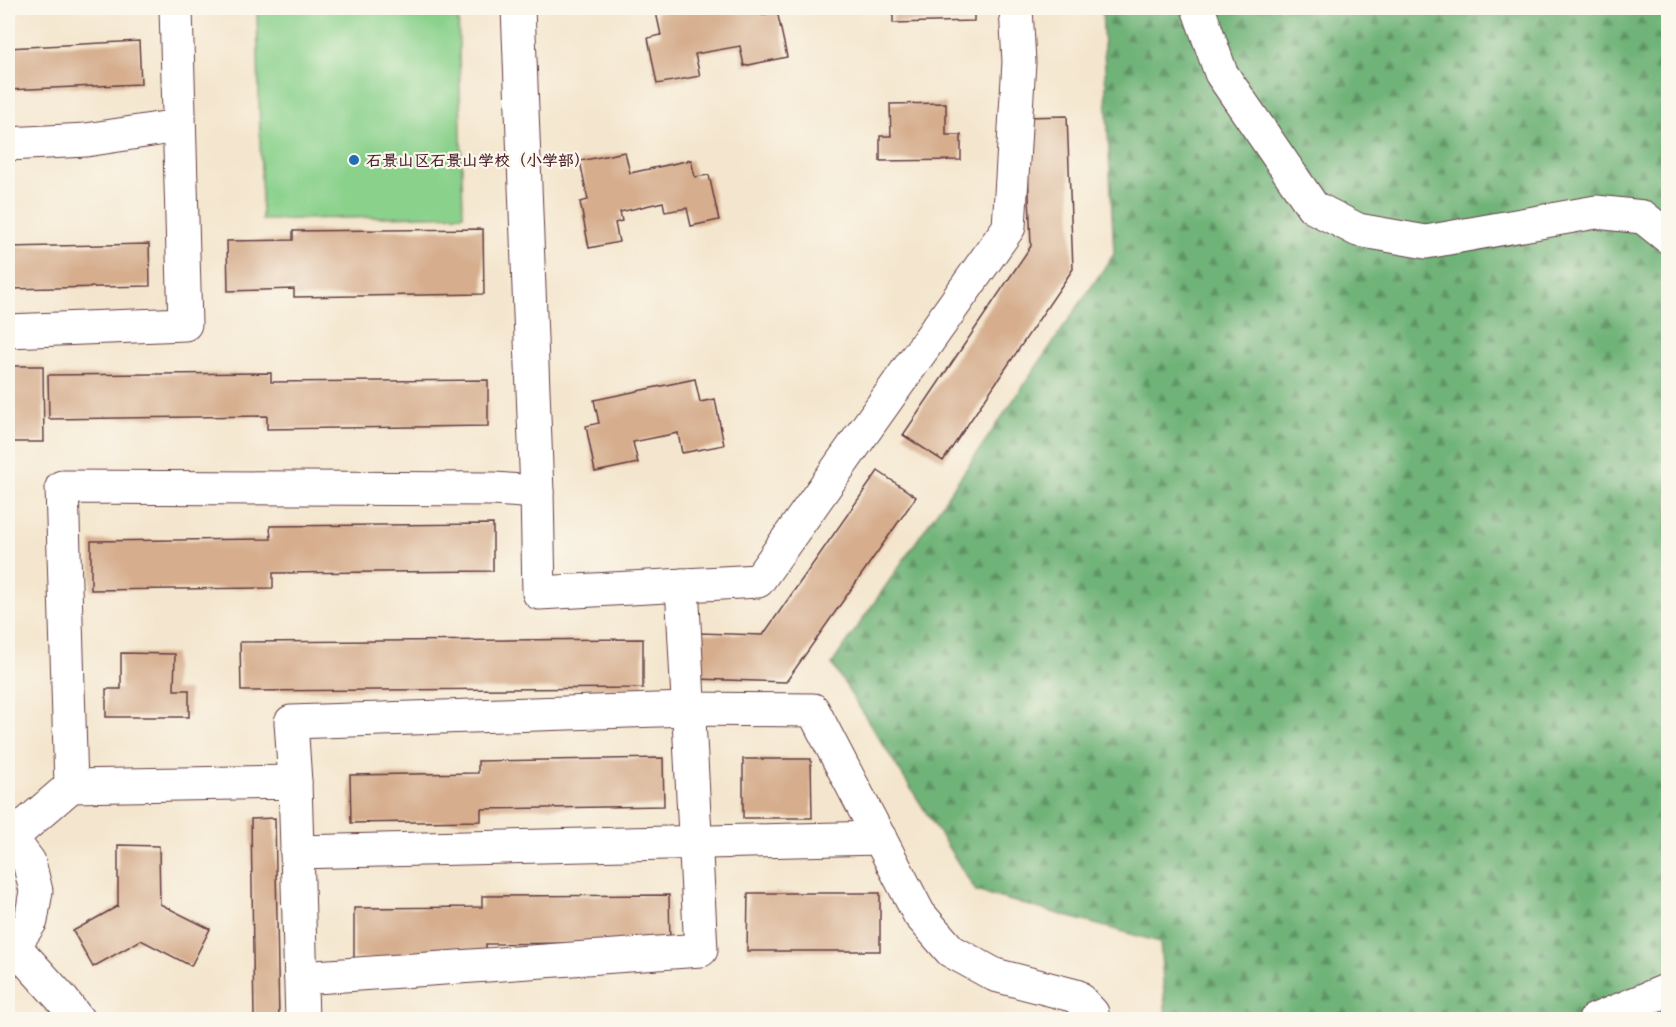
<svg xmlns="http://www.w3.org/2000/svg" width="1676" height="1027" viewBox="0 0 1676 1027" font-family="'Comic Neue','LXGW WenKai TC',sans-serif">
<defs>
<pattern id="forest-firs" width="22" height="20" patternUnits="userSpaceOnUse" patternTransform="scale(1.5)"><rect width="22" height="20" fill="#6fb378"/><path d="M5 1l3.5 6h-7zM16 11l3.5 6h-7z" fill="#5d9163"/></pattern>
</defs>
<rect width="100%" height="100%" fill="#fbf7ec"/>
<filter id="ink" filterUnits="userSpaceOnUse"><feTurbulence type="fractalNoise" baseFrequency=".0167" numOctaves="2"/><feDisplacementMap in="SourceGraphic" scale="12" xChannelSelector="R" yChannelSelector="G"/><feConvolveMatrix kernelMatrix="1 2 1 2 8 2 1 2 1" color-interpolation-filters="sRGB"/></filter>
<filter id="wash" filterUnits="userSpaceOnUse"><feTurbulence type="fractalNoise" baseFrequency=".008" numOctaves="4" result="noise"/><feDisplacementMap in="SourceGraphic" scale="24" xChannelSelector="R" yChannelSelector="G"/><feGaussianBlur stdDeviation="1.35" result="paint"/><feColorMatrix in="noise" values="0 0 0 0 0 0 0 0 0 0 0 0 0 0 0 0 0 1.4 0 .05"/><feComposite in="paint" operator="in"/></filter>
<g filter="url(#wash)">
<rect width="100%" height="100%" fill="#f4e6ce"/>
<polygon fill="url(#forest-firs)" stroke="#5c6952" stroke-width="1.5" points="1102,8 1668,8 1668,1019 1166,1019 1160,942 976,891 832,664 1114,254"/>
<polygon fill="#8ad18c" stroke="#6a785c" stroke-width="1.5" points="257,8 458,8 463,215 262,220"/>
<g id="blocks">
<g fill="#d6ad8d">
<polygon points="680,8 761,8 762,15 777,11 787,57 744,66 740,46 695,54 700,76 657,84 648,38 661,35 656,12"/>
<polygon points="893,8 974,8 974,21 893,23"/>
<polygon points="139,41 141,84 8,90 8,48"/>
<polygon points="946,103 946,135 961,135 961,160 880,161 880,136 891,136 890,104"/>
<polygon points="1067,116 1073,269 943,461 903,435 1031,246 1026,117"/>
<polygon points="625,152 630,173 691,160 695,177 709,175 719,220 691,226 687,208 665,212 663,202 620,212 622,221 615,223 619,242 589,248 580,202 588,200 580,161"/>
<polygon points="483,229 484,294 294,297 294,289 228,291 227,241 293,240 293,231"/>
<polygon points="149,244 150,286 8,289 8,247"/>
<polygon points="8,366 43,366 44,442 8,442"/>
<polygon points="271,373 271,382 488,380 488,426 267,429 267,416 49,419 48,375"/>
<polygon points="695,379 700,402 715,399 724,445 682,453 678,433 633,442 638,463 595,472 586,426 599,423 594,400"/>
<polygon points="878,471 916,497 786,682 698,679 699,633 763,635"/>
<polygon points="493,524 493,571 273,573 273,588 91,590 91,541 271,539 270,526"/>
<polygon points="643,639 643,688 241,691 240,642"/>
<polygon points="121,653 175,654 174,690 189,690 189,717 106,717 106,689 121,689"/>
<polygon points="8,712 10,712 11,736 8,736"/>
<polygon points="663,758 664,806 481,809 481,821 351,823 350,775 478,773 478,761"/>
<polygon points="743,759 811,759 812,818 743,818"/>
<polygon points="275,818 279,1020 254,1020 251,819"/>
<polygon points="118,845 159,846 160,904 210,929 191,966 141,940 93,967 73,931 118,906"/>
<polygon points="748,893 880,893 880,951 747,951"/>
<polygon points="669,895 670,942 486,944 486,958 354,959 354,908 482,907 482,896"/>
</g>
</g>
</g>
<g filter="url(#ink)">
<use href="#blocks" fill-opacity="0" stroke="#643d43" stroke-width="1.5"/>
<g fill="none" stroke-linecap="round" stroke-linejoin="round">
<g stroke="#643d43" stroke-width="35">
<g id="minor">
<polyline points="518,8 537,492 539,593 758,581 1009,227 1019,62 1016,8"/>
<polyline points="1198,8 1221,73 1313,207 1358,230 1426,242 1596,212 1643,217 1668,237"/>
<polyline points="8,144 86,140 178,126"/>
<polyline points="8,331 185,324 176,8"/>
<polyline points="295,782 291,722 688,709 813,710 919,914 951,951 995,975 1076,996 1092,1013 1092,1020"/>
<polyline points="71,786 295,782 302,1020"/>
<polyline points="8,836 11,838 29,862 36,891 31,921 14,946 8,950"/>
<polyline points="11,838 71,786 62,487 494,489 537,492"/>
<polyline points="297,852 880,838"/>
<polyline points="14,946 61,998 78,1020"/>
<polyline points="301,978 701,950 682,585"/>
<polyline points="1595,1020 1668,990"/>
</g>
</g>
<use href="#minor" stroke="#fff" stroke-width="33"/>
</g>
</g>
<circle fill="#1f6fb2" stroke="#fbf7ec" stroke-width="2" cx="354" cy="160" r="6"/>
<g text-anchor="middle" stroke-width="4.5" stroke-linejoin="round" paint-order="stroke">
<g font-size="16" font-weight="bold" fill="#4a1f2b" stroke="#fbf7ec" text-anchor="start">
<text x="366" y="166">石景山区石景山学校（小学部）</text>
</g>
</g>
<rect width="1676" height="1027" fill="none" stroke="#fbf7ec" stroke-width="30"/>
</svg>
